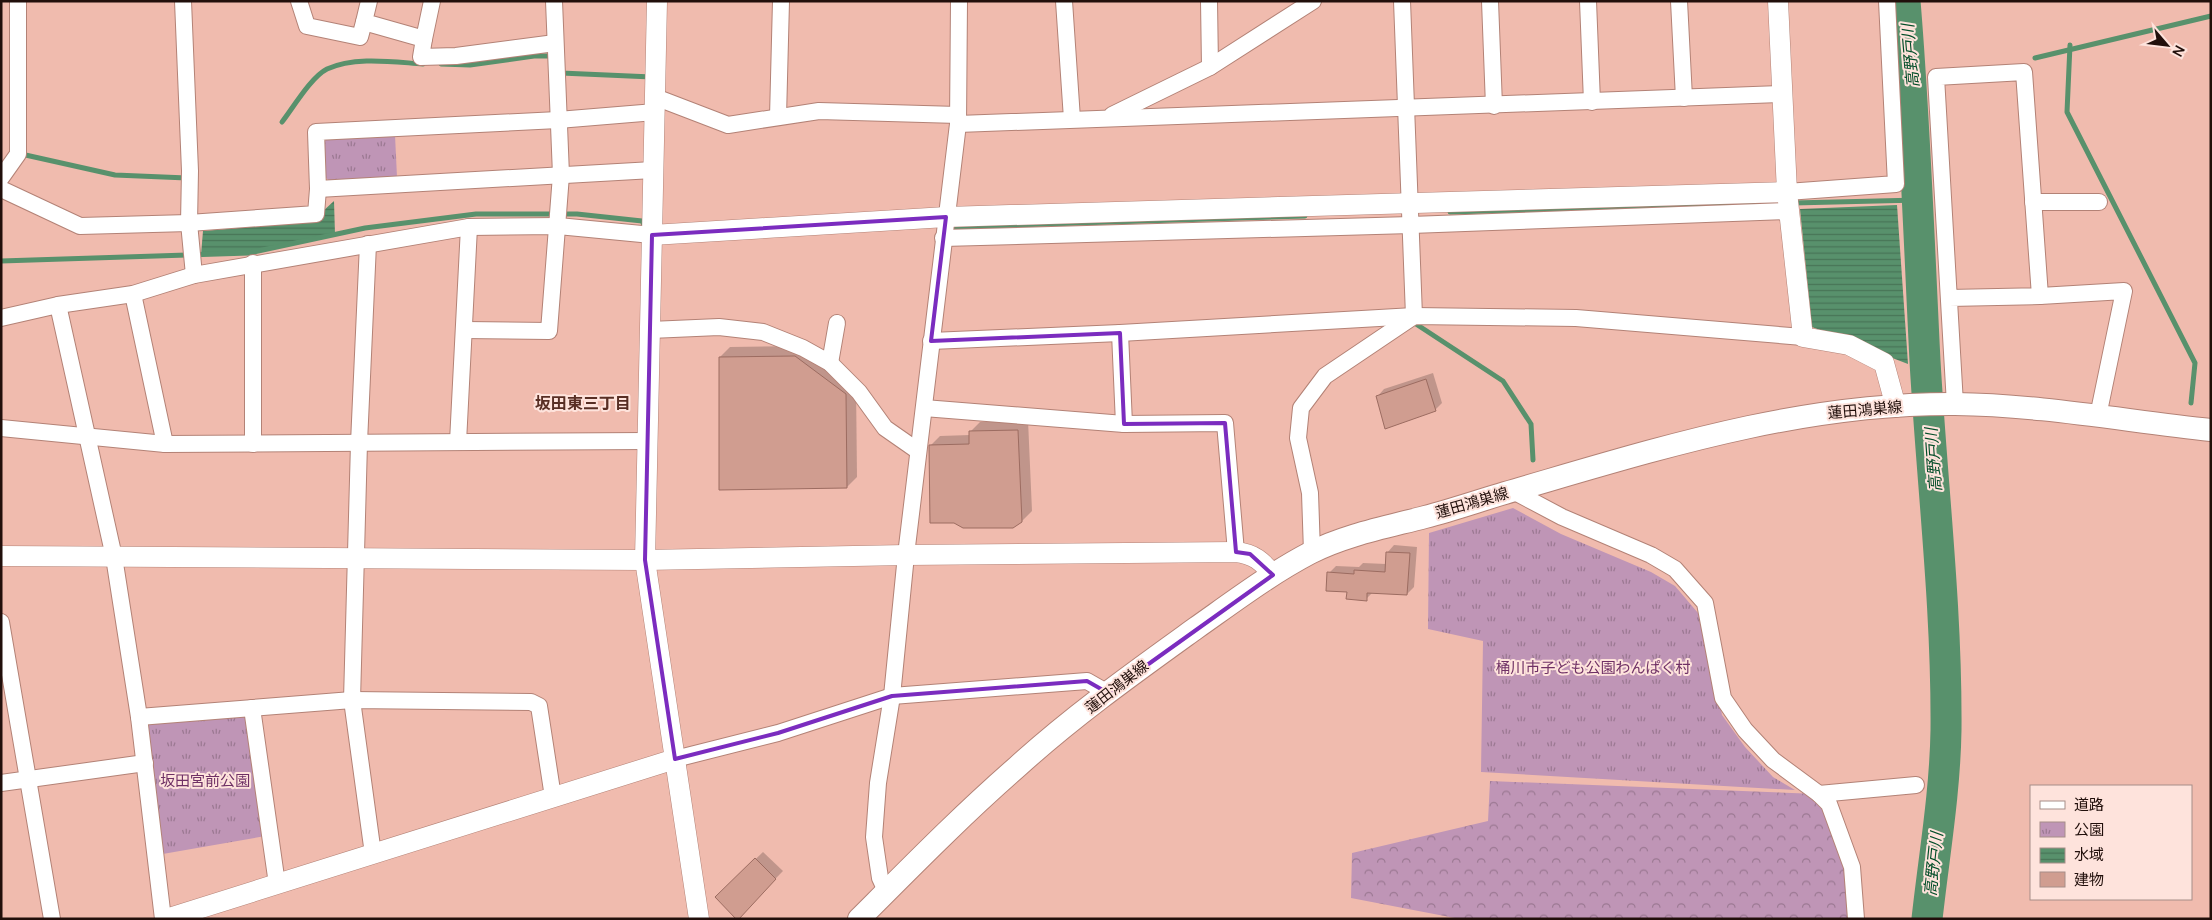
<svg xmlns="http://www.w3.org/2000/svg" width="2212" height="920" viewBox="0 0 2212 920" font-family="Manrope,'Noto Sans JP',sans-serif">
<defs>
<pattern id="forest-crowns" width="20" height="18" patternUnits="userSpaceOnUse" patternTransform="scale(1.25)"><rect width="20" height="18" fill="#bf95b6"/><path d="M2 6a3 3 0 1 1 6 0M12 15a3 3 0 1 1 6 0" fill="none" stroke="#9b7892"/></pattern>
<pattern id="park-tufts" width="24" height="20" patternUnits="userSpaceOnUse" patternTransform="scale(1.25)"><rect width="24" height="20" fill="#bf95b6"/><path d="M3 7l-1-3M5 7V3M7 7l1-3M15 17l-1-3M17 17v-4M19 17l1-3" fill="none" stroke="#9b7892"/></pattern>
<pattern id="water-rules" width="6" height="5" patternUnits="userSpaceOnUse" patternTransform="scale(1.25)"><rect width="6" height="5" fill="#58916c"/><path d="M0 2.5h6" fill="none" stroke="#487557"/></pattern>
</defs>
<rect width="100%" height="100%" fill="#f0bbae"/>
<polygon fill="url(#forest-crowns)" points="1490,781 1819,794 1852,867 1856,919 1460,919 1351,898 1352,853 1488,821"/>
<g fill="url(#park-tufts)">
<polygon points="395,135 397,177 331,182 325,177 322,146 327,138"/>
<polygon points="1513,508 1561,534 1651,572 1675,586 1704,620 1722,715 1745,747 1773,777 1795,790 1481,772 1483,641 1428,629 1429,533"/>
<polygon points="252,708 271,835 157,855 139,717"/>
</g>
<g fill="url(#water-rules)">
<polygon points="334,201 335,234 253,252 201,255 203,231 311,222"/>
<polygon points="1897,205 1908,364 1812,327 1800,209"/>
</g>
<g fill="#0003">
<polygon points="805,346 856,384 857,477 847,487 720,357 730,347"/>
<polygon points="1433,373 1442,403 1435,410 1377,397 1384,389"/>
<polygon points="1028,420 1032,511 1022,521 931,445 940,436 970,435 970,432 980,422"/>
<polygon points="1394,545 1417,547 1414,587 1407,594 1373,592 1366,599 1329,573 1336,566 1359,567 1363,563 1386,564 1387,553"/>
<polygon points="763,852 783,871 737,918 716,897"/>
</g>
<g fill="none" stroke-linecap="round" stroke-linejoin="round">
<g stroke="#58916c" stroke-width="5">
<polyline points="2070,45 2067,112 2195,363 2191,403"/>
<polyline points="2035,58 2211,16"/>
<polyline points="441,64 470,65 534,56 555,56"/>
<polyline points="561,70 561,73 652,77"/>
<path d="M282,122C293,108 311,77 327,69C355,56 393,62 423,64"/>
<polyline points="21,154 115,175 187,178"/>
<polyline points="1793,203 1919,200"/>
<polyline points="1450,212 1772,204"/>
<polyline points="953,227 1305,216"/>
<polyline points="1,261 249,253 365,228 476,214 577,214 642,221 645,227"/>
<polyline points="1413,320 1416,324 1503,381 1531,424 1533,460"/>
</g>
<path stroke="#58916c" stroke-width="31" d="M1905,1C1915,121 1919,241 1925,361C1932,484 1947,607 1946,730C1945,793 1934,856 1927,919"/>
</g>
<g fill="#d09d90" stroke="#9c6c61">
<polygon points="795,356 846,394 847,488 719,490 719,357"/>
<polygon points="1426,379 1436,411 1385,429 1376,396"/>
<polygon points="1018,430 1022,522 1013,528 963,528 954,523 930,523 929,445 969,444 969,431"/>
<polygon points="1386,552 1410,553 1407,595 1367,593 1367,601 1346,599 1347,592 1326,591 1327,572 1354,574 1354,570 1385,572"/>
<polygon points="755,858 776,879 739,919 736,919 715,897"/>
</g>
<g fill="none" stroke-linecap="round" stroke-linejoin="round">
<g stroke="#b38276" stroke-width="18">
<g id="minor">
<polyline points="183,1 190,171 189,223 194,275"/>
<polyline points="299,1 307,26 360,37 364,22"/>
<polyline points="369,1 364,22 424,39 432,1"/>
<polyline points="1064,1 1072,119"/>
<polyline points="1209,1 1210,67"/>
<polyline points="1402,1 1414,316"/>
<polyline points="1490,1 1494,106"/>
<polyline points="1588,1 1592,102"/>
<polyline points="1679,1 1684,98"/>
<polyline points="424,39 421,57 456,56 555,43"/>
<polyline points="655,97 728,125 819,111 958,115"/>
<polyline points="1112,115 1210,67 1313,1"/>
<polyline points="778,117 781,1"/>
<path d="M958,124C1233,114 1508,105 1782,94"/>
<polyline points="1,178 18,154 18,1"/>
<polyline points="1,189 80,226 189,223 316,214 318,189 316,132 558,120 655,112"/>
<polyline points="318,189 653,170"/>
<polyline points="1787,192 1896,184 1887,1"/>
<polyline points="2033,202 2099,202"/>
<polyline points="943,238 1411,225 1789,211"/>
<polyline points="368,244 359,443 352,700 373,854"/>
<polyline points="133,294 165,444"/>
<polyline points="2040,296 2124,291 2098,416"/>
<polyline points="1949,298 2040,296 2024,72 1936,77 1955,404"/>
<polyline points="58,305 114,557 139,717 163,919"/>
<polyline points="1,318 58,305 133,294 194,275 469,227 558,226 652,235"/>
<polyline points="464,330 549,331 561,175 554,1"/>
<polyline points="650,330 719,327 763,332 803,348 830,363 859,392 885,428 918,451"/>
<polyline points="1120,333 1124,424"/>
<polyline points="931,341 1120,333 1414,316 1576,318 1803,337"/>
<polyline points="830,363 837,323"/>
<polyline points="924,408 1124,424 1225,423 1236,552"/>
<polyline points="1,428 165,444 648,441"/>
<polyline points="458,442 469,227"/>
<polyline points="253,444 253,263"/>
<polyline points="1513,491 1562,517 1651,555 1675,569 1705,603 1723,698 1745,730 1773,760 1819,794 1829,804 1852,867 1856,919"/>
<polyline points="1312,552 1310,493 1298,438 1301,408 1325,376 1414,316"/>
<polyline points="1,622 52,919"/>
<polyline points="252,708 277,884"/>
<polyline points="139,717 352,700 531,702 539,706 553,797"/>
<polyline points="675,759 778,733 892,696 1087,681 1108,693"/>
<polyline points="1,783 145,763"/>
<polyline points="1819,794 1916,785"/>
<polyline points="886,891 880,878 874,837 878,783 892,696 906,555 958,124 959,1"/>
</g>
</g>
<g stroke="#b38276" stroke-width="21">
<g id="tertiary">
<polyline points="657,1 645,560 699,919"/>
<polyline points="1778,1 1787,192 1803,337 1849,345 1884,363 1896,407"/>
<polyline points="652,235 946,217 1787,192"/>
<path d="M1,556L645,560L906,555L1236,552C1254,554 1262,561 1273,575"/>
<polyline points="166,919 675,759"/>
</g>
</g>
<g stroke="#b38276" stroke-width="24">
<path id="secondary" d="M859,919C911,867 962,815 1017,767C1073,716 1135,672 1196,628C1233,602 1270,574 1310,553C1345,535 1387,527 1425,517C1452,510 1478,501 1505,493C1654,450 1797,403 1955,404C2041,405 2126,421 2211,430"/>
</g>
<use href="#minor" stroke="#fff" stroke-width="16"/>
<use href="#tertiary" stroke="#fff" stroke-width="20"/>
<use href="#secondary" stroke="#fff" stroke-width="22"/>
</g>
<path fill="none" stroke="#7b2cbf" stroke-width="4" stroke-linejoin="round" d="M946,217L931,341L1120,333L1124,424L1225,423L1236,552L1250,554L1273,575L1108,693L1087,681L892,696L778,733L675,759L645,560L652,235Z"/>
<g text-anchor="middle" stroke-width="4" stroke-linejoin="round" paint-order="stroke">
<g font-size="15" fill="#210f0b" stroke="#fee3dc">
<text transform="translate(1865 410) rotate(-5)" y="5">蓮田鴻巣線</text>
<text transform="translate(1472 503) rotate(-16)" y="5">蓮田鴻巣線</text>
<text transform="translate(1117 687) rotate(-38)" y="5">蓮田鴻巣線</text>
</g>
<g font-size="15" fill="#6f3065" stroke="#fee3dc">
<text x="1593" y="673">桶川市子ども公園わんぱく村</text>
<text x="205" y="786">坂田宮前公園</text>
</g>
<g font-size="16" font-style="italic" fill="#024d28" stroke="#fee3dc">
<text transform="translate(1910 56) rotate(-95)" y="6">高野戸川</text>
<text transform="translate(1933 460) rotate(-94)" y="6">高野戸川</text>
<text transform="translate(1933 864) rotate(-84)" y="6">高野戸川</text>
</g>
<g font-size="16" font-weight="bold" fill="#582e24" stroke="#fee3dc">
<text x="583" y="409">坂田東三丁目</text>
</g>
</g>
<rect width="2212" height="920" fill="none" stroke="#210f0b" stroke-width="5"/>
<rect x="2030" y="785" width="162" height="115" fill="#fee3dc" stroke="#a68e88"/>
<rect x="2040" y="801" width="25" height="8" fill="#ffffff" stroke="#a68e88"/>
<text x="2074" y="810" font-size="15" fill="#210f0b">道路</text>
<rect x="2040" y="822" width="25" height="15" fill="url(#park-tufts)" stroke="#a68e88"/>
<text x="2074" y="835" font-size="15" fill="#210f0b">公園</text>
<rect x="2040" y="848" width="25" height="15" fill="url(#water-rules)" stroke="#a68e88"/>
<text x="2074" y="860" font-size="15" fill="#210f0b">水域</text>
<rect x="2040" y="872" width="25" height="15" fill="#d09d90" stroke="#a68e88"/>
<text x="2074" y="885" font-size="15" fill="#210f0b">建物</text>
<g transform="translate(2167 45) rotate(118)" stroke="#fee3dc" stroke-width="4" paint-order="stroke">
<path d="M0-4L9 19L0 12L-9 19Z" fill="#210f0b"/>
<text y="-8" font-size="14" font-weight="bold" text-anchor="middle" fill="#210f0b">N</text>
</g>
</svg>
